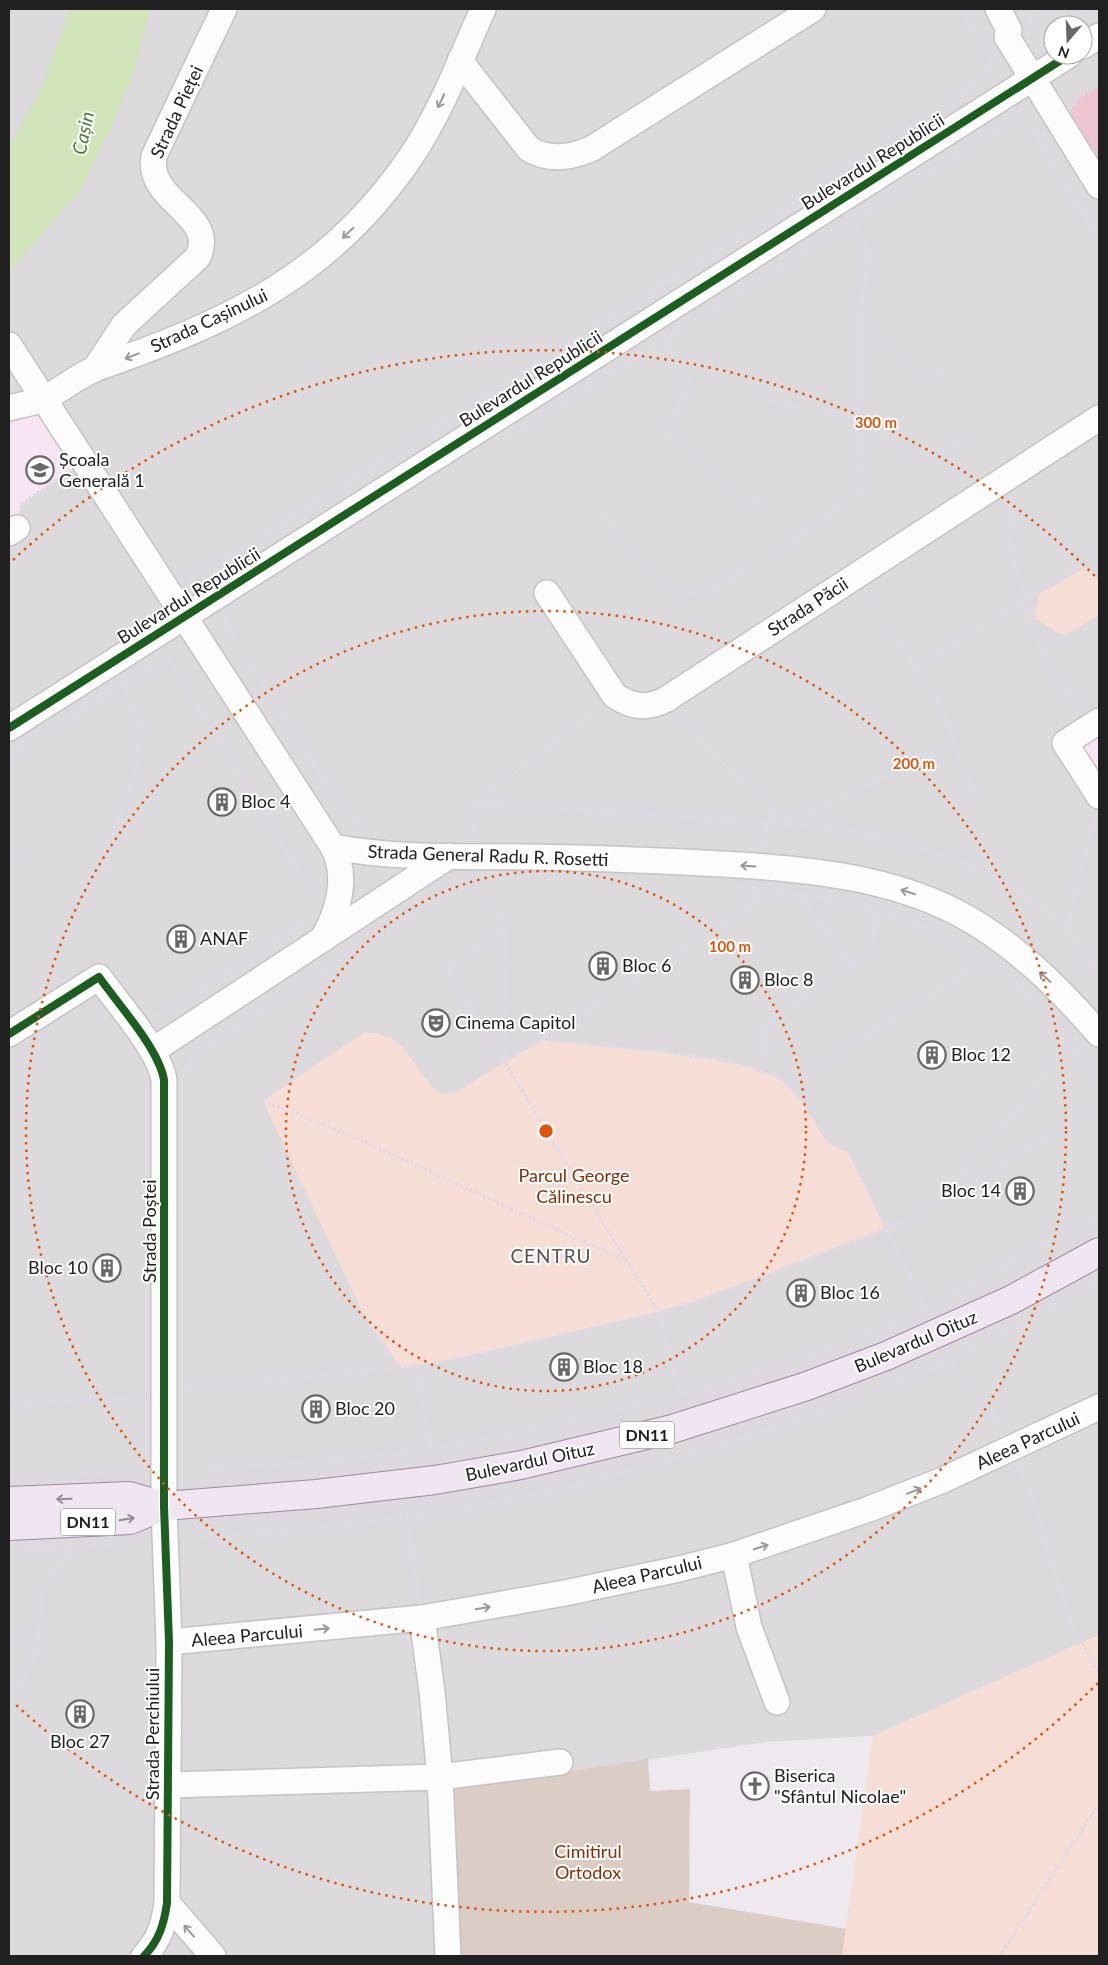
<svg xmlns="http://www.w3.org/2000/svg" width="1108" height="1965" viewBox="0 0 1108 1965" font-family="Lato,sans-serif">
<rect width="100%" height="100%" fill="#eee9ee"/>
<path fill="#dddadd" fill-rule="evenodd" d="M9,9H1099V1635L873,1736L765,1742L440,1791L448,1956H9ZM1053,25H1083V55H1053Z"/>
<g fill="#f7e5f4">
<polygon points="43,398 84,461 21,504 17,528 9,533 9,408"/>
<polygon points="1099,733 1099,790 1074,750"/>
</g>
<polygon fill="#eec6d2" points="1099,85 1099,159 1073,118 1071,109 1078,97"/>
<polygon fill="#dbccc6" points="648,1759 650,1791 690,1789 689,1902 847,1929 842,1956 448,1956 440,1791"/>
<g fill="#f6ddd5">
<polygon points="1086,567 1099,580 1099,615 1065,636 1035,619 1039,594"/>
<path d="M363,1033C409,1028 413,1076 442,1094L457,1092L541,1040L693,1055L753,1067L778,1078L789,1086L800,1099L824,1138L833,1146L849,1152L886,1229L697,1301L658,1312L461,1358L401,1368L366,1320L263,1101Z"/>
<polygon points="1099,1635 1099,1956 842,1956 873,1736"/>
</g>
<polygon fill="#d2e4ba" points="70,9 150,9 135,69 110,130 81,189 9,272 9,148 44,82"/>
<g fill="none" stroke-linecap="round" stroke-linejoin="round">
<g stroke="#c5c3c5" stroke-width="28">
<g id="minor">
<polyline points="998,9 1009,30 1007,37 1099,186"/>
<polyline points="1083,46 1099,36"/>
<path d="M460,61L529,149C549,161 570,158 591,149L813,9"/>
<path d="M9,345L333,847C348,876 339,911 323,938"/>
<path d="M95,369L124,325L198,257C218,213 146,203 154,156L224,9"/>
<path d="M9,408C20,405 34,403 45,398C63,389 79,375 97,368C228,322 329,277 410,158C441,112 461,59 483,9"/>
<polyline points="9,533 17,528"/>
<path d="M547,593L615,696C633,707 646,709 665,700L1099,418"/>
<polyline points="1099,721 1065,743 1099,796"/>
<polyline points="9,728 1069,55"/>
<path d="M333,847C398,859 463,856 530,857C600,858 670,861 740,865C814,870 889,878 956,912C1012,941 1058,987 1099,1034"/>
<path d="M9,1034L99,977C118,1004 159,1049 164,1080V1506L169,1642L167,1903C164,1924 159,1941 144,1956"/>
<polyline points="152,1051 449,856"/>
<polyline points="734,1555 749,1627 777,1702"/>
<polyline points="422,1618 432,1692 440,1777 560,1762"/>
<polyline points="169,1642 422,1618 565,1593 679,1569 734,1555 869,1509 943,1480 1099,1407"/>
<polyline points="168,1785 440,1777 448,1956"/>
<polyline points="167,1903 213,1956"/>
</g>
</g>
<g stroke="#a285a5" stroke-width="30">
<g id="major">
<polyline points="9,1501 129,1496 164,1506"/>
<polyline points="9,1526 130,1520 164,1506 316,1494 435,1480 521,1465 672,1429 807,1386 886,1356 1011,1300 1099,1252"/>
</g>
</g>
<g stroke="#e0d9ec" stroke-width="3" stroke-dasharray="2.5 2.5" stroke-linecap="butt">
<polyline points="1072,9 1079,20"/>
<polyline points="1028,18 1043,43 1053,36"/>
<polyline points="1030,22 1051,9"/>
<polyline points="1071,25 1096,9"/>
<polyline points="1073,105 1078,97 1099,85"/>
<polyline points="853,221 869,251 860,319 919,379 948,369"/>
<polyline points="664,340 690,383 666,432 736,500 745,505 763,499"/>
<polyline points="769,401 859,418 910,454 923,459 988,429"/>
<polyline points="505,440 1009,123 1019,121 1036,131 1042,147 1099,238"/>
<polyline points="1007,501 1012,515 1010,539 1014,565 1027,599 1028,624 1047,659 1079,709"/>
<polyline points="599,508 667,594 709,592 790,543 862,491 859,418 860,319"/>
<polyline points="20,509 21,504 67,472"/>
<polyline points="190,578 206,571 885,145 972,86 991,66 989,53 960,9"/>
<polyline points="866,594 915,668 935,693 949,725 956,752 976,796"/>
<polyline points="229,615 223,620 340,805 347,814 366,831"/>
<polyline points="167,657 317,900"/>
<polyline points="915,668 1099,554"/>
<polyline points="122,685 132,702"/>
<polyline points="679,715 727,768 759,794 780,823 838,801 954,742"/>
<polyline points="9,757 157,663"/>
<path d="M475,803L828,827C896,838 963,856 1022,894C1034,902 1048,911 1059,921C1074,936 1087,954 1099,972"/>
<polyline points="475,803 599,708"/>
<polyline points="474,837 475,803"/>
<polyline points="764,847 767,823"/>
<polyline points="9,850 19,857 36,849"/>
<polyline points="107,872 108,842 129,796 138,755 139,721 129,704"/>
<path d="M474,877C474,894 501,908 505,929V1061"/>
<path d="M731,887C847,897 948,916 1034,1000C1059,1024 1078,1056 1099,1084"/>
<polyline points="801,896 851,965 872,949 877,909"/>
<polyline points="505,929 452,964 449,972 658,1312 681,1395"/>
<polyline points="1067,929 1095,814"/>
<polyline points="1074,978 1093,964"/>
<polyline points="87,1009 103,1018"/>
<polyline points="153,1014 163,1014 309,919"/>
<polyline points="541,1040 656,1051 737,1063 778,1078 789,1086 800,1099"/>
<polyline points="505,1063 748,908 756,900 760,890"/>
<polyline points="764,1071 763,1029 804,996 835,978 851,965"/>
<polyline points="186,1077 186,1069 192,1056 469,878"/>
<polyline points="789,1086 985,960"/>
<polyline points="263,1101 361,1140 626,1261"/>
<polyline points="849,1152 925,1308"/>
<polyline points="942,1199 1070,1046"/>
<polyline points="366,1320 401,1368"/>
<polyline points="950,1361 959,1380 967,1389 988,1402 1002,1430"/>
<polyline points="417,1366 430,1449"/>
<polyline points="185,1388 417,1366 461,1358 654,1314 697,1301 908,1220 1099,1106"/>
<polyline points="9,1404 145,1397"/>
<polyline points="1018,1465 1031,1494 1071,1623 1099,1675"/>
<path d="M197,1468C275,1465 352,1461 429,1449C497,1439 563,1423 629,1407C709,1388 790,1366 866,1334C946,1301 1022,1256 1099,1215"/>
<polyline points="81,1474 127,1471"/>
<polyline points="407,1518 419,1599"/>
<polyline points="201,1537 319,1528 440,1513 566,1488 696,1452 801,1419 938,1367 1099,1282"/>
<polyline points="24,1549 131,1544"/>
<polyline points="9,1635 40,1634"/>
<polyline points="9,1697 19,1688 37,1651 43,1583 74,1548"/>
<polyline points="1000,1956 1099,1803"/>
</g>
<use href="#minor" stroke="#fcfcfc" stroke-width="25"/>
<use href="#major" stroke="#f0e6f1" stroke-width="28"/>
<g stroke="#fff" stroke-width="11">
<g id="cycleway">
<polyline points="9,728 1069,55"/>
<path d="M9,1034L99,977C118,1004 159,1049 164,1080V1506L169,1642L167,1903C164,1924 159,1941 144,1956"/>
</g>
</g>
<use href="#cycleway" stroke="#1b5e20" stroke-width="8"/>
</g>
<defs><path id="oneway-shaft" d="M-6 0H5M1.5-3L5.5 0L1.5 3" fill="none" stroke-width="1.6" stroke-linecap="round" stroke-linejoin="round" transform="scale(1.25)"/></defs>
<g stroke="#999">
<use href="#oneway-shaft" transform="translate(441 101) rotate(115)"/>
<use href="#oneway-shaft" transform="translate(348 233) rotate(136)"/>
<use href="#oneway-shaft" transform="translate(132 356) rotate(159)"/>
<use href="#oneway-shaft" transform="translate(748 866) rotate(-176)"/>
<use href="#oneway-shaft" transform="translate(908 892) rotate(-162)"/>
<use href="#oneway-shaft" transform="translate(1045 977) rotate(-138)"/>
<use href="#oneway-shaft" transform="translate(914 1491) rotate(-22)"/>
<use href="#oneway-shaft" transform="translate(761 1547) rotate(-18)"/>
<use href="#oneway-shaft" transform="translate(483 1608) rotate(-10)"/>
<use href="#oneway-shaft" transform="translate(322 1629) rotate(-6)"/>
<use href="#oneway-shaft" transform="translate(189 1931) rotate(-131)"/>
</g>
<g stroke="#928d93">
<use href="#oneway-shaft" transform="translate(64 1499) rotate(178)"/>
<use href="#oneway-shaft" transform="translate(127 1519) rotate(-10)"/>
</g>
<g fill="none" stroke="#de560d" stroke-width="2.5" stroke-dasharray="2.5 5">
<circle cx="546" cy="1131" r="260"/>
<circle cx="546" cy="1131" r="520"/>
<path d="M1098 1683A781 781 0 0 1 13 1702M13 560A781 781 0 0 1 1098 579"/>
</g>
<defs>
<g id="school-ring" transform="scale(1.4375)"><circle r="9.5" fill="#fff" stroke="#686668" stroke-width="1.5"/><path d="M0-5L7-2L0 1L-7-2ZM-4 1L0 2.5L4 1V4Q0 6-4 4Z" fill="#686668"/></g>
<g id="building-ring" transform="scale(1.4375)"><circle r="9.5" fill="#fff" stroke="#686668" stroke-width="1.5"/><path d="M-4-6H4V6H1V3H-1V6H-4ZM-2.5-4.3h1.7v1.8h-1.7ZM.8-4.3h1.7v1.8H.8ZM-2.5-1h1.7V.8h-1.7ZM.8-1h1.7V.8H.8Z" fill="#686668"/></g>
<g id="theatre-ring" transform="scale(1.4375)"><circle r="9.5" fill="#fff" stroke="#686668" stroke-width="1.5"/><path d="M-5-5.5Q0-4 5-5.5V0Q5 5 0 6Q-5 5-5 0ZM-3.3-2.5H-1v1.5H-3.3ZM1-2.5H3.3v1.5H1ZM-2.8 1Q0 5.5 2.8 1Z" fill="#686668"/></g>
<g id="church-ring" transform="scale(1.4375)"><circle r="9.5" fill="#fff" stroke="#686668" stroke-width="1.5"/><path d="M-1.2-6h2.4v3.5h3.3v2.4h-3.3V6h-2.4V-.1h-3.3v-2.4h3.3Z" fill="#686668"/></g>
</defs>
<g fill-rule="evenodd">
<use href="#school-ring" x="40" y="470"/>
<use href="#building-ring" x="222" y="802"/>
<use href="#building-ring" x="181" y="939"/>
<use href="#building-ring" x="603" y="966"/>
<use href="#building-ring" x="745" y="980"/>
<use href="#theatre-ring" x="436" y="1023"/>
<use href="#building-ring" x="932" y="1055"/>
<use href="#building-ring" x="1020" y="1191"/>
<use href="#building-ring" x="107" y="1268"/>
<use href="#building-ring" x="801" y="1293"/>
<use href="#building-ring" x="564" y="1367"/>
<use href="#building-ring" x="316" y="1409"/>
<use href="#building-ring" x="80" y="1714"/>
<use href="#church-ring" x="755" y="1786"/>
</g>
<g text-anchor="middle" stroke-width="4" stroke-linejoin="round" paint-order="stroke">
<g fill="#fff" stroke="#636363" stroke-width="1">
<rect x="619.5" y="1421.5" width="55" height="27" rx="4"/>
<rect x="60.5" y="1508.5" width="55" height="27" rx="4"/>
</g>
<g font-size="16" font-weight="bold" fill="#202020">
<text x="647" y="1441">DN11</text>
<text x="88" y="1528">DN11</text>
</g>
<g font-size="18" fill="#202020" stroke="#fff">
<text transform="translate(177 112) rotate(-65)" y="6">Strada Pieței</text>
<text transform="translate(873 162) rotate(-32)" y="6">Bulevardul Republicii</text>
<text transform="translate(209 321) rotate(-25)" y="6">Strada Cașinului</text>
<text transform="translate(531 379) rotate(-32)" y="6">Bulevardul Republicii</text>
<text transform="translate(189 596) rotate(-32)" y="6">Bulevardul Republicii</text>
<text transform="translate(808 607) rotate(-33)" y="6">Strada Păcii</text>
<text transform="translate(488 856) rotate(2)" y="6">Strada General Radu R. Rosetti</text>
<text transform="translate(150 1231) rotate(-90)" y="6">Strada Poștei</text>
<text transform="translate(916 1342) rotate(-23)" y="6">Bulevardul Oituz</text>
<text transform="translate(1028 1441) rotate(-25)" y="6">Aleea Parcului</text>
<text transform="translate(530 1462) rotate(-12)" y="6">Bulevardul Oituz</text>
<text transform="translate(647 1575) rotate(-13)" y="6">Aleea Parcului</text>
<text transform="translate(247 1636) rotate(-5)" y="6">Aleea Parcului</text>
<text transform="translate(153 1734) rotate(-90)" y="6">Strada Perchiului</text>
</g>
<g font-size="18" fill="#202020" stroke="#fff" text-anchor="start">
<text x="59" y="466">Școala<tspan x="59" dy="21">Generală 1</tspan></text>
<text x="241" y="808">Bloc 4</text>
<text x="200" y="945">ANAF</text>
<text x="622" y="972">Bloc 6</text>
<text x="764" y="986">Bloc 8</text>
<text x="455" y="1029">Cinema Capitol</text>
<text x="951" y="1061">Bloc 12</text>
<text x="1001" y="1197" text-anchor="end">Bloc 14</text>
<text x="88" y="1274" text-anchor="end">Bloc 10</text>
<text x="820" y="1299">Bloc 16</text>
<text x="583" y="1373">Bloc 18</text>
<text x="335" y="1415">Bloc 20</text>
<text x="80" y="1748" text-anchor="middle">Bloc 27</text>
<text x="774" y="1782">Biserica<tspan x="774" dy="21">"Sfântul Nicolae"</tspan></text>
</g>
<g font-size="18" fill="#882c04" stroke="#fff">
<text x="574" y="1182">Parcul George<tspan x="574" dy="21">Călinescu</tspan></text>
<text x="588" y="1858">Cimitirul<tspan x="588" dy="21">Ortodox</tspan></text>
</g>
<g font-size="19" font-style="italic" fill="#487e33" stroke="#fff">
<text transform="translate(83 133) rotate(-78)" y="7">Cașin</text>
</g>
<g font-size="19" letter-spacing="1" fill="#535353" stroke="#fff">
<text x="551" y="1263">CENTRU</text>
</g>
</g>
<circle cx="546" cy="1131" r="8" fill="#de560d" stroke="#fff" stroke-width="2.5"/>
<g font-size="15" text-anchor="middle" font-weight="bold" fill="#de560d" stroke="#fff" stroke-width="4" stroke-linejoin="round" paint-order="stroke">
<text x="876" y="428">300 m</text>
<text x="914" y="769">200 m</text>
<text x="730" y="952">100 m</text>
</g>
<rect width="1108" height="1965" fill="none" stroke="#202020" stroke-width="20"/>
<g transform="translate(1068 40) rotate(199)"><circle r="24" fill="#ffffff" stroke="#a6a6a6"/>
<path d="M0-4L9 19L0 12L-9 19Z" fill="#686668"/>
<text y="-8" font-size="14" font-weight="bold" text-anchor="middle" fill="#202020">N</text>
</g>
</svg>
